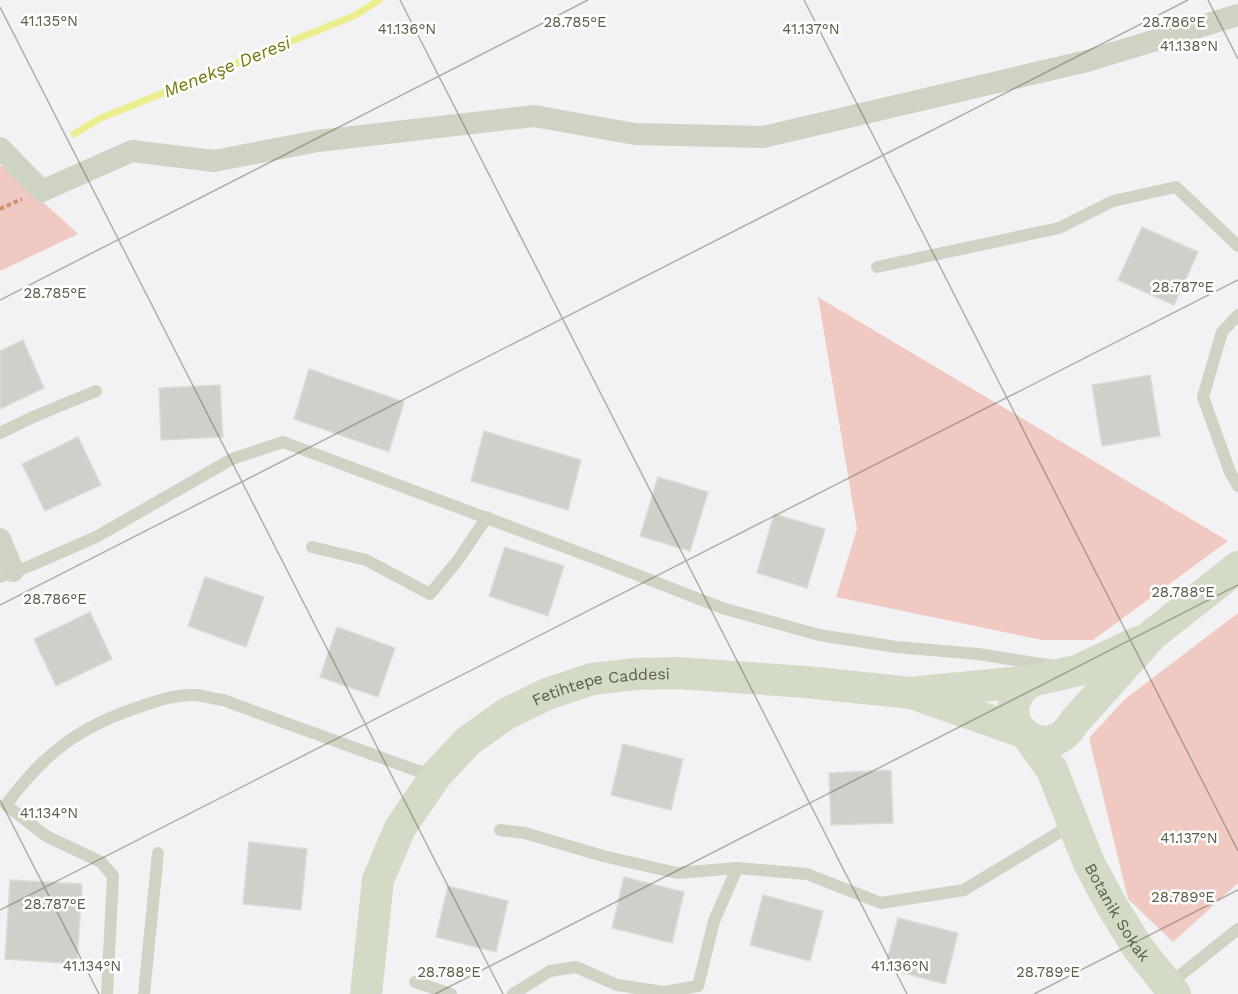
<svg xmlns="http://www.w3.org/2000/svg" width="1238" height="994" viewBox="0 0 1238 994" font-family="'Work Sans',sans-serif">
<rect width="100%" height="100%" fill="#f2f2f4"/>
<g fill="#f0cac2">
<polygon points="0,166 5,167 78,234 0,271"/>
<polygon points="818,297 1228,541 1093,640 1042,640 836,597 857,529"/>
<polygon points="1238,613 1238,883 1173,942 1128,899 1089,738 1125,699"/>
</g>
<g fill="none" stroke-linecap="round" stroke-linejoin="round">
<polyline stroke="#eced8f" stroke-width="7" points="74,134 101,118 354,16 379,0"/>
</g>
<g fill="#ced1c9" stroke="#daddd6" stroke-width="1.5">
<polygon points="1142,227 1198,252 1174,305 1118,280"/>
<polygon points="23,340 44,388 0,409 0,351"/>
<polygon points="309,369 404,402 389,452 294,419"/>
<polygon points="1150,375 1160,436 1102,446 1092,385"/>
<polygon points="220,385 223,437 161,440 159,388"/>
<polygon points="484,431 581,460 568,510 471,481"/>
<polygon points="78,437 101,485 45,511 22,464"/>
<polygon points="658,477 708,492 690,551 640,536"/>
<polygon points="774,514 825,529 807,588 757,573"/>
<polygon points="505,547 564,566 548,616 489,596"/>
<polygon points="205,577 264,597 246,647 188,626"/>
<polygon points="90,612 112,659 56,686 34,639"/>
<polygon points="337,627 395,648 378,697 320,677"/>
<polygon points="623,744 683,759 671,810 611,795"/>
<polygon points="891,770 893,823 831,825 829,773"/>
<polygon points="249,842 307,849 301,910 243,904"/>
<polygon points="624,877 684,892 672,943 612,928"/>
<polygon points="10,880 82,884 77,964 5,959"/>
<polygon points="448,886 508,901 496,952 436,937"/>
<polygon points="763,895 823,911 810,961 750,945"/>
<polygon points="898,918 958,933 945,984 885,968"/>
</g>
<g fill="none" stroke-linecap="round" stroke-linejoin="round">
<polyline stroke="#cf937a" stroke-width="4" stroke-dasharray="4.5 3" stroke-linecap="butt" points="0,209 22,199"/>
<g stroke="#cfd3c3" stroke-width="12">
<polyline points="877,267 1059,228 1113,201 1176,187 1238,246"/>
<polyline points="1238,315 1222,332 1203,397 1230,472 1238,486"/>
<polyline points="0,433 33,417 96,391"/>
<polyline points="312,547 366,560 430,594 458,560 487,517"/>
<polyline points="0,577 32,565 96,537 232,459 283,442 599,560 722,608 819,635 896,647 978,654 1054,666"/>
<polyline points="500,830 525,833 603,856 677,873 737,868 807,874 881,903 964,890 1073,824"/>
<polyline points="415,982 451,994"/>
<polyline points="1168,985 1238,929"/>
<path d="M107,994L113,876L101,862L46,836L6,805C44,753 80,726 142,706C159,700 177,694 196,695C205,696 214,699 223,700L418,771L435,774"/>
<polyline points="144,994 158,853"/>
<polyline points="513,994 550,971 576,967 617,985 664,992 698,986 714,921 737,868"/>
</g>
<g stroke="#cfd3c3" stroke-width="22">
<polyline points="0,148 42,191 132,151 214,161 318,141 534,116 635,134 763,137 1087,61 1238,15"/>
<polyline points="0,539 13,571"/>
</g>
<g stroke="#d3dac5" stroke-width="32">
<path d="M1032,681C982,712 1044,774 1075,721L1152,635L1238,567"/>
<polyline points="920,692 1032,681 1079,670 1138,642"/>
<path id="s1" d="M1030,739L1052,770L1089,863L1112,906L1138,948L1175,994"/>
<path id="s2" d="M366,994L378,880L400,828L437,774L468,741L506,714L547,694L592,679L636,674L677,673L806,682L911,693L1020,731"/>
</g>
</g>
<path fill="none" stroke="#5a6049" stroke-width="1.5" stroke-opacity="0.45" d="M400,0L907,994M804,0L1238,851M1208,0L1238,59M0,7L503,994M0,300L588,0M0,605L1188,0M0,800L99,994M0,910L1238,280M435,994L1238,585M1034,994L1238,890"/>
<g text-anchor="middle" stroke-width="5" stroke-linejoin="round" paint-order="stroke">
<g font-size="16" fill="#5a6049" stroke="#fff">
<text dy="6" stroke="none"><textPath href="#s2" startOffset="429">Fetihtepe Caddesi</textPath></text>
<text dy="6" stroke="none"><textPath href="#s1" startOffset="195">Botanik Sokak</textPath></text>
</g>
<g font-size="18" font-style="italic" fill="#78780e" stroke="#fff">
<text transform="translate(227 67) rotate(-22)" y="6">Menekşe Deresi</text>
</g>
</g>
<g font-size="15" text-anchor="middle" fill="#5a6049" stroke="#fff" stroke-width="5" stroke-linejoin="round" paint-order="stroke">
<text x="49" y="26">41.135°N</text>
<text x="575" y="27">28.785°E</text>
<text x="1174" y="27">28.786°E</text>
<text x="407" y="34">41.136°N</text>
<text x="811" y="34">41.137°N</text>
<text x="1189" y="51">41.138°N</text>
<text x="1183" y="292">28.787°E</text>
<text x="55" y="298">28.785°E</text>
<text x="1183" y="597">28.788°E</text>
<text x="55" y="604">28.786°E</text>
<text x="49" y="818">41.134°N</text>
<text x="1189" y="843">41.137°N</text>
<text x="1183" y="902">28.789°E</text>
<text x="55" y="909">28.787°E</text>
<text x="92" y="971">41.134°N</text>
<text x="900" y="971">41.136°N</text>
<text x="449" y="977">28.788°E</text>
<text x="1048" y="977">28.789°E</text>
</g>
</svg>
